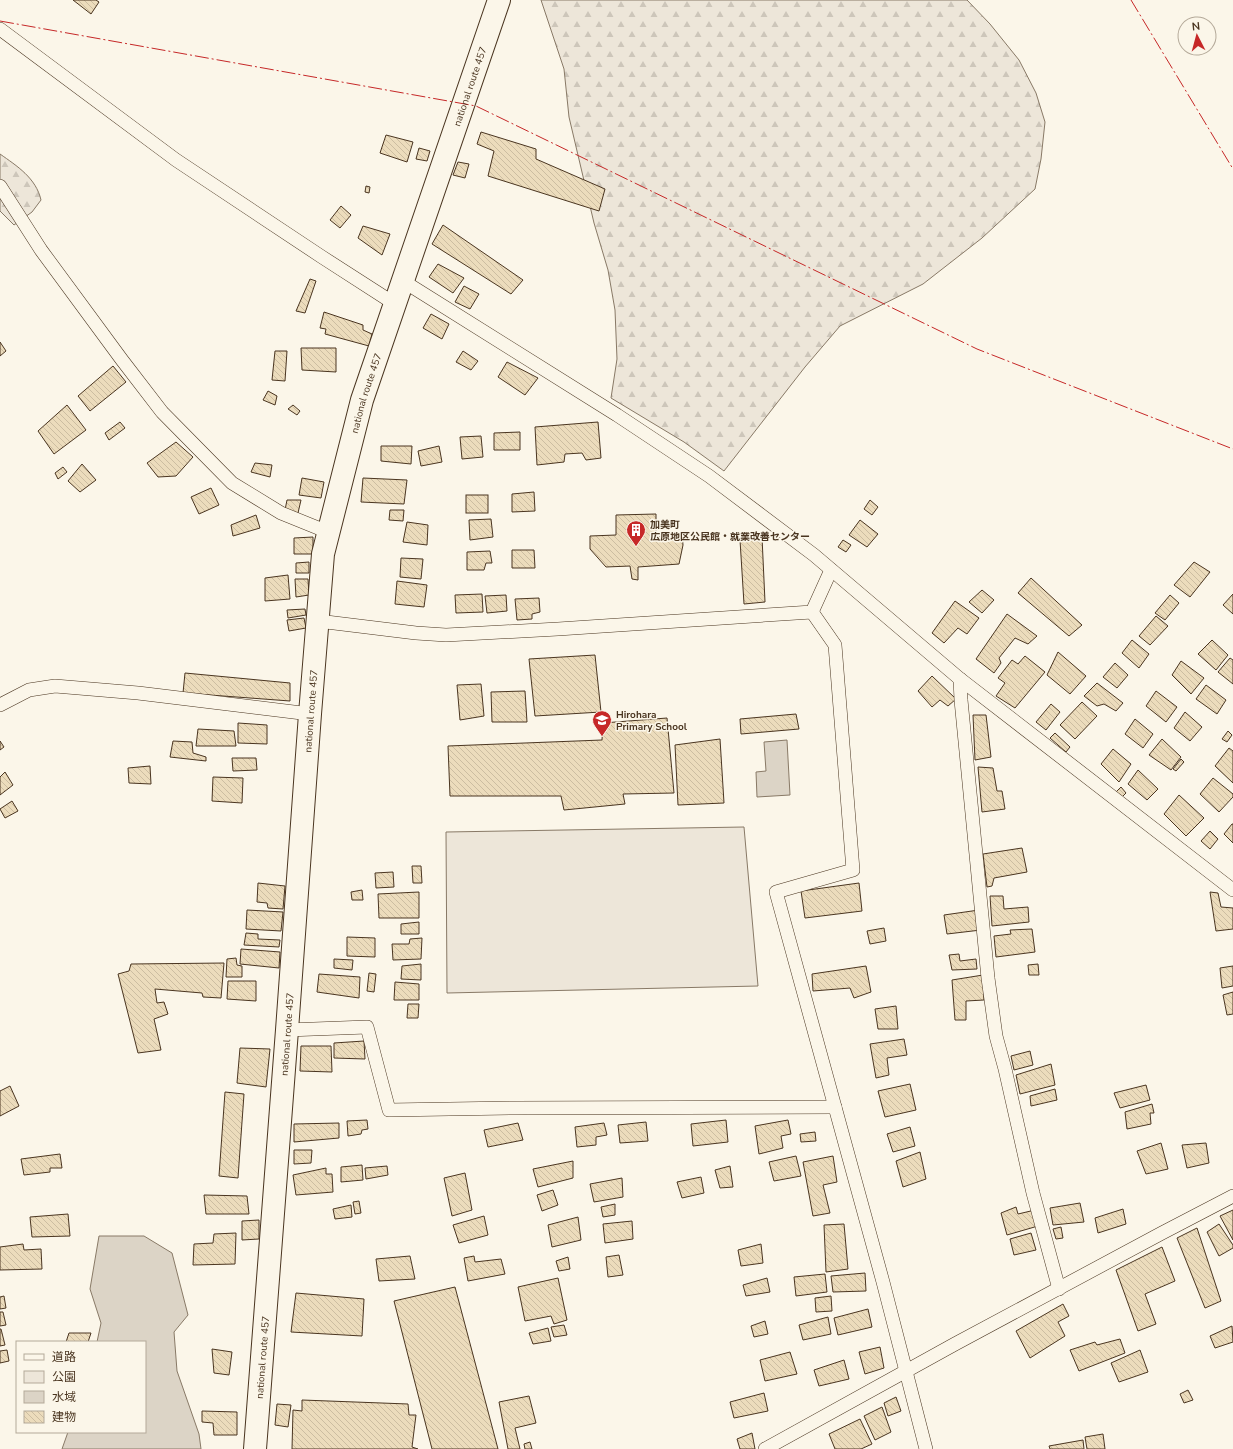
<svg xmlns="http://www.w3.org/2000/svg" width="1233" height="1449" viewBox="0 0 1233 1449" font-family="'Nunito Sans','Noto Sans JP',sans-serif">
<defs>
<pattern id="forest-firs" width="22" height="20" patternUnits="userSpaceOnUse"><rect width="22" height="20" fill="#ede6d9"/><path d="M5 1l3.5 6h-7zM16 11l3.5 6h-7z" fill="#cdc6ba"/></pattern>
<pattern id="building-back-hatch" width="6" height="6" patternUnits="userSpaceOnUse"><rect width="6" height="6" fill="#ecdcbc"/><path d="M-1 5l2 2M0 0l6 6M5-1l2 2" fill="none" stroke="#ccbda1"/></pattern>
</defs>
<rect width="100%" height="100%" fill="#fbf6e9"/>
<g fill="url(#forest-firs)" stroke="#887966">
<polygon points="541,0 967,0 990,24 1019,60 1036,93 1045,122 1041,159 1035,189 982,238 923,284 840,326 805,367 724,471 684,442 611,398 617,359 615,310 608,270 594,223 569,117 564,69"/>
<path d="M0,154C17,166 36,178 41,200L32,212L14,225L0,211Z"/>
</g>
<polygon fill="#ede6d9" stroke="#887966" points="744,827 758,986 447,993 446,832"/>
<g fill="#dcd4c6" stroke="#887966">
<polygon points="787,740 790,795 757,797 756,772 766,771 764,742"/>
<polygon points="99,1236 144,1236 172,1253 188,1315 174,1332 177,1371 199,1434 201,1449 62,1449 68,1432 145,1432 145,1342 97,1342 101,1323 90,1289"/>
</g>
<g fill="url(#building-back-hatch)" stroke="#4a3520">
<polygon points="73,0 96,0 99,2 91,14"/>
<polygon points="481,132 536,149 536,159 605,189 599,211 488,176 494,151 477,144"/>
<polygon points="386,135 413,142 407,162 380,153"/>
<polygon points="419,148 430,151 427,161 416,159"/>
<polygon points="458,162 469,164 465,178 453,175"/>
<polygon points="366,186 370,187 369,193 365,192"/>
<polygon points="341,206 351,215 340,228 330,220"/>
<polygon points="443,225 523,280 511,294 432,244"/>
<polygon points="363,226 390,234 382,255 358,238"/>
<polygon points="438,264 464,278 453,293 429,277"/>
<polygon points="310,279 316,281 305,313 296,311"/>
<polygon points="464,286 479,294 470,309 455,302"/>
<polygon points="324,312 363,325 363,330 372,334 369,346 325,334 326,329 320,328"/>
<polygon points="431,314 449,324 442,339 423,328"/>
<polygon points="0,342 6,351 0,356"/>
<polygon points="301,348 336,348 336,372 302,370"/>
<polygon points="275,351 287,351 285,381 272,380"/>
<polygon points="463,351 478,361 471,370 456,362"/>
<polygon points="507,362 538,378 525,395 498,377"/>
<polygon points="113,366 126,382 90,411 78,396"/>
<polygon points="268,391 277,396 275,405 263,400"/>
<polygon points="67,405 86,430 54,454 38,431"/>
<polygon points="293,405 300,411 297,415 288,409"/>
<polygon points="120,422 125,428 109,440 105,433"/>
<polygon points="598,422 601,458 586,460 582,453 565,454 564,462 537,465 535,427"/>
<polygon points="520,432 520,450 494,450 494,433"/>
<polygon points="481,436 483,457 462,459 460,437"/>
<polygon points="176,442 193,457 176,476 158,477 147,463"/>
<polygon points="381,446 412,446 411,464 381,461"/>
<polygon points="439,446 442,462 421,466 418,451"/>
<polygon points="255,463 272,465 270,477 251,472"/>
<polygon points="82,464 96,480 80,492 68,481"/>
<polygon points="63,467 67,472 58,479 55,473"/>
<polygon points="302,478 324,482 321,498 299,495"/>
<polygon points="363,478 407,480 404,504 361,502"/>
<polygon points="211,488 219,505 199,514 191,497"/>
<polygon points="534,492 535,511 512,512 512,494"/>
<rect x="466" y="495" width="22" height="18"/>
<polygon points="287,500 301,500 298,513 285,510"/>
<polygon points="870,500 878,507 872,515 864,509"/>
<polygon points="390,510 404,510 403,521 389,520"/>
<polygon points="656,514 656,537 682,534 683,545 679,564 638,567 638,580 632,579 630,566 606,567 590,549 590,536 616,535 616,515"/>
<polygon points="256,515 260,528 233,536 231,525"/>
<polygon points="491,519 493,537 470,540 469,520"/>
<polygon points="860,520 878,534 867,547 849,535"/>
<polygon points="407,522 428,525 427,545 403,542"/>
<polygon points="313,537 313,554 294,554 294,538"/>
<polygon points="762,537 765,602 744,604 740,540"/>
<polygon points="843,540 851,545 846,552 838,547"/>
<polygon points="512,550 534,550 535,568 512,568"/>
<polygon points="490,551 492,563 486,563 484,570 467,570 467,552"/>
<polygon points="401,558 423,559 421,579 400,577"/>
<polygon points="309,562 309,573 296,573 296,563"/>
<polygon points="1194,562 1210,572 1190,597 1174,585"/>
<polygon points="288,575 290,599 265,601 265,578"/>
<polygon points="1031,578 1082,625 1069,636 1018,593"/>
<polygon points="295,579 308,579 309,595 296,597"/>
<polygon points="397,581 427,585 424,607 395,604"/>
<polygon points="982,590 994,600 982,613 969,602"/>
<polygon points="482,594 483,612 456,613 455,595"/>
<polygon points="1233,594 1233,614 1223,605"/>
<polygon points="506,595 507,611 487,613 485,596"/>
<polygon points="1170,595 1179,603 1165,620 1155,613"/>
<polygon points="539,598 540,612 532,614 532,619 517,620 515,599"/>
<polygon points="955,601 979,618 967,634 958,628 944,643 932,633"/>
<polygon points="305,609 306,615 288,618 287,610"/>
<polygon points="1007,614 1037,636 1028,644 1015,638 999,658 1001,663 994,673 976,659"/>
<polygon points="1156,616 1168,626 1150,645 1139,636"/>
<polygon points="304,618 306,628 289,631 287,620"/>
<polygon points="1132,640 1149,654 1139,668 1122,653"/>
<polygon points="1212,640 1228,655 1216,670 1198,654"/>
<polygon points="1058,652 1086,676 1070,694 1047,675"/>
<polygon points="595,655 601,712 535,716 529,659"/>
<polygon points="1025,656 1045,672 1015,708 996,696 1005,683 998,678 1012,660 1018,664"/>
<polygon points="1230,658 1233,660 1233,684 1218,672"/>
<polygon points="1181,661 1204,678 1191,694 1172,675"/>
<polygon points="1115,663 1128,675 1117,688 1103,677"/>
<polygon points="185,673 290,683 290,701 183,693"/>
<polygon points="932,676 956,699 948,706 940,700 932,707 918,691"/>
<polygon points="1097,683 1123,703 1116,711 1104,704 1097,706 1084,696"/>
<polygon points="481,684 484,716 460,720 457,685"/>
<polygon points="1206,685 1226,700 1217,714 1196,699"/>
<polygon points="525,691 527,722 492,722 491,692"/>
<polygon points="1156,691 1177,707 1166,722 1146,706"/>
<polygon points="1082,702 1097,716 1075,739 1060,725"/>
<polygon points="1051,704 1060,712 1046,730 1036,722"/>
<polygon points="1185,712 1202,727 1190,741 1174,728"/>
<polygon points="796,714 799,729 741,734 740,719"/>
<polygon points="973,715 986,715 991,757 975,760"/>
<polygon points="667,718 674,793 623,794 625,804 564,810 561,796 450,796 448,746 602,740 603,723"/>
<polygon points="1135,719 1153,734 1143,748 1125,734"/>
<polygon points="238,723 267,725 267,744 238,743"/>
<polygon points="198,729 234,731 236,746 196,746"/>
<polygon points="1228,731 1232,735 1227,742 1222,739"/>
<polygon points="1055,733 1070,747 1066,752 1050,738"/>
<polygon points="720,739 724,803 678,805 675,745"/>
<polygon points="1162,739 1181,757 1171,770 1149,755"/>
<polygon points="0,741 4,747 0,750"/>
<polygon points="173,741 192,742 193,753 206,757 206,761 170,757"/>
<polygon points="1229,748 1233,751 1233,783 1215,766"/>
<polygon points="1113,749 1131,764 1119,782 1101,764"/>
<polygon points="232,758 256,758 257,770 233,771"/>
<polygon points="1181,759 1184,762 1176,771 1173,769"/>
<polygon points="150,766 151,784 129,783 128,768"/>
<polygon points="978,767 993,768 997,791 1002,791 1005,809 982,812"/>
<polygon points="1138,770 1158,789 1147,800 1128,784"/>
<polygon points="5,772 13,785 0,795 0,777"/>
<polygon points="213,777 243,778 242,803 212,801"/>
<polygon points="1213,778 1233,794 1233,797 1219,812 1200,794"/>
<polygon points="1121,787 1126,793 1121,798 1116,792"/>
<polygon points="1179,795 1204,818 1186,836 1164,814"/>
<polygon points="12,801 18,811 5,818 0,809"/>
<polygon points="1232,824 1233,824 1233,843 1224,834"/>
<polygon points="1210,831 1218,839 1210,849 1201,841"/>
<polygon points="1022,848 1027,872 994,878 992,886 987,887 983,854"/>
<polygon points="412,866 421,866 422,883 413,883"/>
<polygon points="393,872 394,887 376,888 375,873"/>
<polygon points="258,883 285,886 283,909 268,908 267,903 257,902"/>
<polygon points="859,883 862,911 805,918 801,891"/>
<polygon points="362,890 363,900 352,900 351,892"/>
<polygon points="419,892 419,918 379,918 378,894"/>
<polygon points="1210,892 1218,893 1221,907 1233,908 1233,929 1216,931"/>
<polygon points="990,896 1003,896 1004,909 1028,907 1029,922 992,926"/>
<polygon points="247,910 283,912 281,931 246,929"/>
<polygon points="979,910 981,930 947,934 944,915"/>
<polygon points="419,922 419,934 401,934 401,924"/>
<polygon points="884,928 886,941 870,944 867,931"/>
<polygon points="1032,929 1035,952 996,957 994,936 1011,934 1010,930"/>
<polygon points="246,933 258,934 258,939 280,940 279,947 244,945"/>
<polygon points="347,937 375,938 375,957 347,956"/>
<polygon points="422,938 421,959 393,960 392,944 409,944 410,939"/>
<polygon points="241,949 280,952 279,968 240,964"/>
<polygon points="959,954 960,961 976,959 977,969 952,970 949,955"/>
<polygon points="236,958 237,965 242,966 242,977 226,977 227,959"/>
<polygon points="334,959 353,960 352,970 334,968"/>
<polygon points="224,963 221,998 203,997 202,993 155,989 157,1003 164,1002 168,1014 154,1019 161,1050 138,1053 118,974 129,971 131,964"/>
<polygon points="421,964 421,980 401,979 402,966"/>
<polygon points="1038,964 1039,975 1029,975 1028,965"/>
<polygon points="866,966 871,992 854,998 850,988 813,991 812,974"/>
<polygon points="1233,966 1233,986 1222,988 1220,968"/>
<polygon points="369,973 376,974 374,992 367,991"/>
<polygon points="319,974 360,977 359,998 317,992"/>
<polygon points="983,975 984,1000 966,1001 966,1020 955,1020 952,980"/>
<polygon points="228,981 256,981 256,1001 227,999"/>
<polygon points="395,982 419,984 419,1000 394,1000"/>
<polygon points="1233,992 1233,1014 1227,1015 1223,995"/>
<polygon points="408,1004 419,1004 418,1018 407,1018"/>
<polygon points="896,1006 898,1029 878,1029 875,1009"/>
<polygon points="904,1039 907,1055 887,1058 889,1075 876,1078 870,1044"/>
<polygon points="364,1041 365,1059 334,1058 334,1043"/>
<polygon points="301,1046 331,1046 332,1072 300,1071"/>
<polygon points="240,1048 270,1049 266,1087 237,1083"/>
<polygon points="1030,1051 1033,1065 1014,1070 1011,1056"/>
<polygon points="1051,1064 1055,1085 1020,1094 1016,1075"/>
<polygon points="910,1084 916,1110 885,1117 878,1091"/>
<polygon points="1146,1085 1150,1100 1120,1108 1114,1093"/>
<polygon points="10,1086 19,1106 0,1116 0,1091"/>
<polygon points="1055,1089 1057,1100 1031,1106 1030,1096"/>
<polygon points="225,1092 244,1094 238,1178 219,1176"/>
<polygon points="1152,1104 1154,1113 1150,1113 1151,1124 1127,1129 1125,1112"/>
<polygon points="367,1120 368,1129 362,1130 361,1134 348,1136 347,1121"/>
<polygon points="726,1120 728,1142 693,1146 691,1124"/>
<polygon points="788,1120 791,1134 781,1136 783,1148 759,1154 755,1126"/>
<polygon points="646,1122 648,1141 620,1143 618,1125"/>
<polygon points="339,1123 339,1138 294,1142 294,1124"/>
<polygon points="518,1123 523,1140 488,1147 484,1130"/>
<polygon points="604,1123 607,1135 596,1137 596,1145 577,1147 575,1127"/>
<polygon points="910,1127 915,1146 893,1152 887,1134"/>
<polygon points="815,1132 816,1141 801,1142 800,1134"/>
<polygon points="1161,1143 1168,1169 1146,1174 1137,1151"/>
<polygon points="1206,1143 1209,1163 1187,1168 1182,1145"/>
<polygon points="294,1150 312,1150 311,1163 294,1164"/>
<polygon points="920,1152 926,1179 903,1187 896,1161"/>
<polygon points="60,1154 62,1168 50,1168 50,1172 24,1175 21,1159"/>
<polygon points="796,1156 801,1176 774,1181 769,1162"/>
<polygon points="833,1156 837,1182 823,1185 830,1213 813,1216 803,1162"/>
<polygon points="573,1161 573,1178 538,1187 533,1169"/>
<polygon points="362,1165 363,1180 341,1182 341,1167"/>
<polygon points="387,1166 388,1175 366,1179 365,1168"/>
<polygon points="730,1166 733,1187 720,1188 715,1170"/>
<polygon points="326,1168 326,1174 332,1174 333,1192 296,1195 293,1175"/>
<polygon points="465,1173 472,1210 452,1216 444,1178"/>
<polygon points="701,1177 704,1193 682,1198 677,1182"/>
<polygon points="622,1178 623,1197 594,1202 590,1184"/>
<polygon points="553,1190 558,1205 542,1211 537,1195"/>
<polygon points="204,1195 247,1196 249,1214 206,1214"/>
<polygon points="359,1201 361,1213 355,1214 353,1202"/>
<polygon points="1080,1203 1084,1222 1053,1225 1050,1208"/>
<polygon points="615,1204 615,1215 603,1217 601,1207"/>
<polygon points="351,1205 352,1217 335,1219 333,1209"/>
<polygon points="1016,1207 1018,1214 1035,1210 1038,1226 1007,1235 1001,1213"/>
<polygon points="1123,1209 1126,1224 1098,1233 1095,1218"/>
<polygon points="1233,1210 1233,1240 1220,1216"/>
<polygon points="68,1214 70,1236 32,1237 30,1217"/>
<polygon points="484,1216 488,1235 459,1243 453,1225"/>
<polygon points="578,1217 581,1240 552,1247 548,1225"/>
<polygon points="259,1220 259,1239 242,1240 242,1221"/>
<polygon points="632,1221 633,1239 605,1243 603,1224"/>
<polygon points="844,1224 848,1269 826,1272 824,1225"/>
<polygon points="1219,1224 1233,1245 1233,1248 1219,1256 1207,1232"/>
<polygon points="1061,1227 1063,1238 1056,1239 1053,1229"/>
<polygon points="1197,1228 1221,1301 1205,1308 1177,1238"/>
<polygon points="236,1233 235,1264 193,1265 194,1244 213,1243 214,1234"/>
<polygon points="1031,1233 1036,1250 1014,1255 1010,1239"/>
<polygon points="23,1244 24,1250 41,1249 42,1269 0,1270 0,1247"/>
<polygon points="761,1244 763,1263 741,1266 738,1250"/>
<polygon points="1162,1247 1175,1281 1145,1294 1156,1324 1138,1331 1116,1270"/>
<polygon points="619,1255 623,1275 608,1277 606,1257"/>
<polygon points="410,1256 415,1279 379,1281 376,1259"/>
<polygon points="474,1256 475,1262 501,1259 505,1274 468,1281 464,1258"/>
<polygon points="568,1257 570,1269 559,1271 556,1261"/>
<polygon points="865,1273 866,1291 833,1292 831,1276"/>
<polygon points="825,1274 827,1292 796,1296 794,1277"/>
<polygon points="558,1278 567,1320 554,1324 551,1316 525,1321 518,1287"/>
<polygon points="767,1278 770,1292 746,1296 743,1285"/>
<polygon points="455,1287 498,1449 432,1449 394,1301"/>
<polygon points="296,1293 364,1299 362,1336 291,1332"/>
<polygon points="4,1296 6,1308 0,1309 0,1297"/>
<polygon points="831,1296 832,1311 816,1312 815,1298"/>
<polygon points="1063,1304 1069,1316 1058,1322 1065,1336 1030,1358 1016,1331"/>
<polygon points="868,1309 872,1327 838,1335 834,1318"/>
<polygon points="0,1312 3,1312 6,1325 0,1326"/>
<polygon points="828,1317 831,1334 803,1340 799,1325"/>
<polygon points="765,1321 768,1334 754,1337 751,1326"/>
<polygon points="564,1325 567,1335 554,1337 551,1327"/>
<polygon points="1232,1326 1233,1342 1215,1348 1210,1336"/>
<polygon points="548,1328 551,1341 533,1344 529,1333"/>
<polygon points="0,1329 1,1329 5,1345 0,1346"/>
<polygon points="69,1333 91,1333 88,1342 66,1342"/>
<polygon points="1120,1339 1125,1353 1079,1371 1070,1350 1095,1342 1097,1345"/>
<polygon points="880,1347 884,1368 865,1374 859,1352"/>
<polygon points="212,1349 232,1352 229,1375 214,1373"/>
<polygon points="7,1350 9,1361 0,1363 0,1351"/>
<polygon points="1140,1350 1148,1372 1119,1382 1111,1363"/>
<polygon points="790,1352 797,1374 765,1381 760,1360"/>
<polygon points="844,1360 849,1379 819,1386 814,1370"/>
<polygon points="1188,1390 1193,1400 1184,1403 1180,1394"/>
<polygon points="764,1393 768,1411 734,1418 730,1402"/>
<polygon points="529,1396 536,1423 515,1428 520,1449 508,1449 499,1402"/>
<polygon points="896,1397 901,1411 888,1416 884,1403"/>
<polygon points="302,1400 408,1404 409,1415 416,1415 412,1447 418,1449 292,1449 293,1410 302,1411"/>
<polygon points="277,1404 291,1405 288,1427 275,1425"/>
<polygon points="882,1407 891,1432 875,1440 864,1416"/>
<polygon points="202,1411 237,1412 237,1435 214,1435 213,1423 202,1422"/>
<polygon points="860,1419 872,1444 861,1449 835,1449 829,1434"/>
<polygon points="752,1433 755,1449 740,1449 737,1439"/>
<polygon points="1103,1434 1105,1449 1087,1449 1085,1437"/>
<polygon points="1083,1440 1084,1449 1050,1449 1049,1446"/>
<polygon points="530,1442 532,1449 525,1449 524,1444"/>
</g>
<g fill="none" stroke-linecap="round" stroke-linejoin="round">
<g stroke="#4a3520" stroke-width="14">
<g id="street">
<polyline points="0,29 176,160 322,257 395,304"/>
<polyline points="0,186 41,250 122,360 162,412 232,483 281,513 328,532"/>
<polyline points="403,281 617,415 709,476 814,555 960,679 1233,890"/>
<polyline points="812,612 835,645 853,870 776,892 883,1282 926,1449"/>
<polyline points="318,621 416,633 446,635 558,629 812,612 831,570"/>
<polyline points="960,679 961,700 988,978 996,1036 1005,1069 1033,1193 1059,1289"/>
<polyline points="0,705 29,690 55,686 138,693 310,714"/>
<polyline points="287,1030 367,1027 389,1110 515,1108 835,1107"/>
<polyline points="765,1449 955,1344 1162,1233 1233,1196"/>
</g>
</g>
<g stroke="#4a3520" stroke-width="24">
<g id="highway">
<path id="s1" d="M255,1449L287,1030L310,714L323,554L362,400L499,0"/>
</g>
</g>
<use href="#street" stroke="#fbf6e9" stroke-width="13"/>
<use href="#highway" stroke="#fbf6e9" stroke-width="22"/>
<g stroke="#c62828" stroke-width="1" stroke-dasharray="14 3 2 3" stroke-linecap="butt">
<polyline points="1131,0 1233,169"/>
<polyline points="0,21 476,106 977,349 1233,449"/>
</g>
</g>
<defs>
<g id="building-pin" transform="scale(1)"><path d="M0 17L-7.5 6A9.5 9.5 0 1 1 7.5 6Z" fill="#c62828" stroke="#fbf6e9"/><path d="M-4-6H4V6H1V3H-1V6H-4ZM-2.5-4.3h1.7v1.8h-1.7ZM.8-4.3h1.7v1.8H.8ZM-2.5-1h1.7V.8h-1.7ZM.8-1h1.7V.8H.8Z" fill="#fff"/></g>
<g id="school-pin" transform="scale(1)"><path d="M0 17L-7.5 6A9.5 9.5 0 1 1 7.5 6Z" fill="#c62828" stroke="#fbf6e9"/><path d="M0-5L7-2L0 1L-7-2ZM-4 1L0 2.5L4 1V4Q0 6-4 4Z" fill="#fff"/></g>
</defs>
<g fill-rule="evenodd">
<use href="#building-pin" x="636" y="530"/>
<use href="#school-pin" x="602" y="720"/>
</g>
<g text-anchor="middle" stroke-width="3" stroke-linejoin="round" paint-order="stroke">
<g font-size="10" fill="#4a3520" stroke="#fbf6e9">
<text dy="4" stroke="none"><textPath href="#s1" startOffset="1388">national route 457</textPath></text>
<text dy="4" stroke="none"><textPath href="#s1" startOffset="1064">national route 457</textPath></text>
<text dy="4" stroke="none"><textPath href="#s1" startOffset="740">national route 457</textPath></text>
<text dy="4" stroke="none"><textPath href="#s1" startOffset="416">national route 457</textPath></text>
<text dy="4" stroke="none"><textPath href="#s1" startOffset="92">national route 457</textPath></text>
</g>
<g font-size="10" font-weight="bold" fill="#4a3520" stroke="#fbf6e9" text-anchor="start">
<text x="650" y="528">加美町<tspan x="650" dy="12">広原地区公民館・就業改善センター</tspan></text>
<text x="616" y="718">Hirohara<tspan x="616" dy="12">Primary School</tspan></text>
</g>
</g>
<rect x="16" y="1341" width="130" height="92" fill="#fbf6e9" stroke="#b4a999"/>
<rect x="24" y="1354" width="20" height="6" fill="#fbf6e9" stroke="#b4a999"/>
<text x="52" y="1361" font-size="12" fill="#4a3520">道路</text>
<rect x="24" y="1371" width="20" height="12" fill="#ede6d9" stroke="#b4a999"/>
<text x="52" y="1381" font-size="12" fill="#4a3520">公園</text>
<rect x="24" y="1391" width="20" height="12" fill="#dcd4c6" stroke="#b4a999"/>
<text x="52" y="1401" font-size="12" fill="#4a3520">水域</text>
<rect x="24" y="1411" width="20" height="12" fill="url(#building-back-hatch)" stroke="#b4a999"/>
<text x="52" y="1421" font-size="12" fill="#4a3520">建物</text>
<g transform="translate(1197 36) rotate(354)"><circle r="19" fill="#fbf6e9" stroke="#b4a999"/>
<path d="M0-3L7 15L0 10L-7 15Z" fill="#c62828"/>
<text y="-6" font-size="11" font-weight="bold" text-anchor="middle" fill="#4a3520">N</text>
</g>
</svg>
